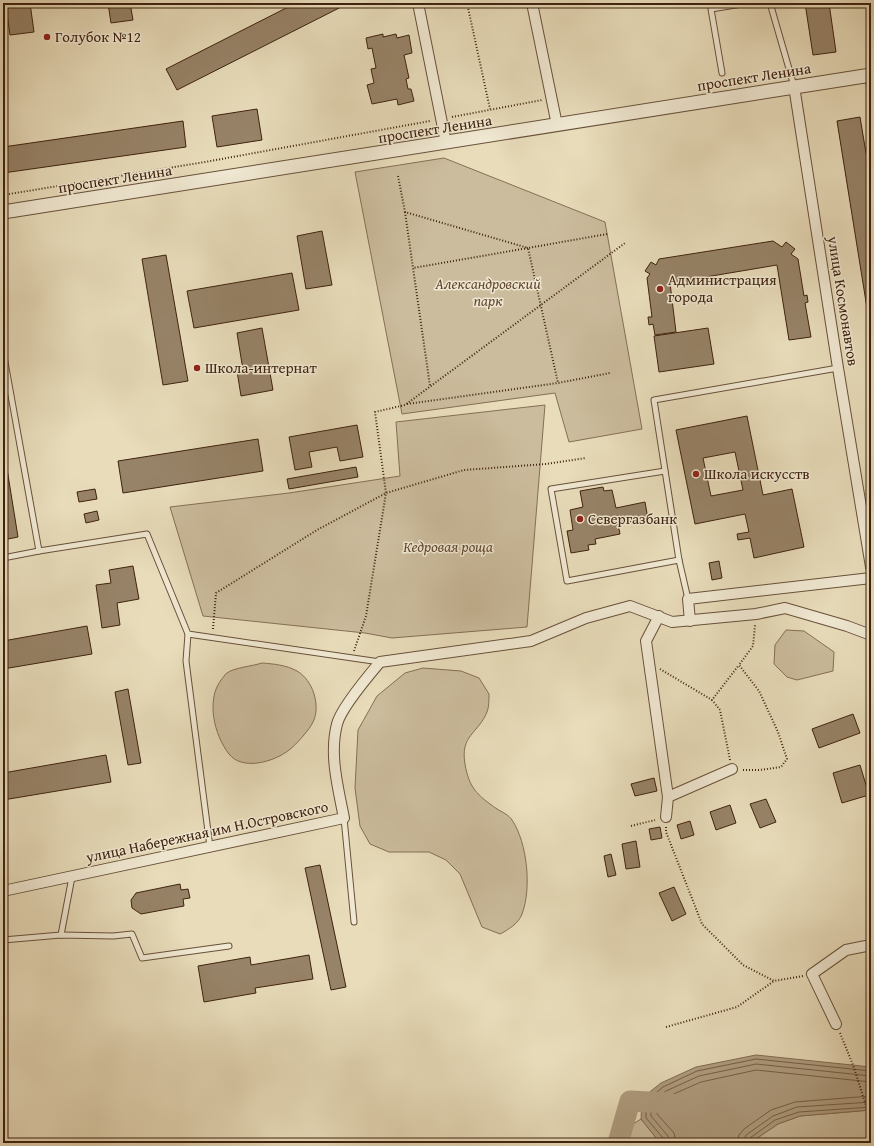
<svg xmlns="http://www.w3.org/2000/svg" width="874" height="1146" viewBox="0 0 874 1146" font-family="'Gentium Book Plus',serif">
<rect width="100%" height="100%" fill="#e8dcba"/>
<filter id="stains"><feTurbulence type="fractalNoise" baseFrequency=".005" numOctaves="4"/><feColorMatrix values="0 0 0 0 .2 0 0 0 0 .09 0 0 0 0 .02 0 0 0 .5 -.17"/></filter>
<radialGradient id="worn" r=".72"><stop offset=".6" stop-color="#630" stop-opacity="0"/><stop offset="1" stop-color="#630" stop-opacity=".3"/></radialGradient>
<g fill="#cbbc9d" stroke="#856f56">
<polygon points="444,158 605,222 642,429 569,442 555,393 402,414 355,172"/>
<polygon points="545,405 527,627 392,638 365,633 203,616 170,507 289,493 400,476 396,422"/>
<polygon points="786,630 804,631 834,652 833,671 797,680 787,677 774,664 775,645"/>
<path d="M262,663C274,664 286,665 297,671C313,680 321,706 313,722C310,729 295,746 289,750C274,762 242,771 229,754C214,735 206,700 221,680C223,678 225,674 227,673C233,668 253,666 262,663Z"/>
<path d="M423,668L461,671L479,678L489,694C489,700 489,707 487,712C478,734 460,735 465,764C469,788 477,795 497,809C502,812 509,815 512,820C527,842 532,888 522,914C519,923 508,930 500,934L482,927L460,874L446,860L429,852H389L370,844L360,826L355,788L358,730L377,696L405,673Z"/>
<polygon points="871,1110 871,1143 750,1143 778,1124 800,1116"/>
<polygon points="641,1119 657,1139 664,1143 613,1143 625,1129"/>
</g>
<polygon fill="#af9d80" stroke="#826c53" points="756,1055 871,1067 871,1110 800,1116 778,1124 750,1143 664,1143 657,1139 641,1119 642,1098 661,1083 696,1067"/>
<g fill="none" stroke-linecap="round" stroke-linejoin="round">
<g stroke="#776048" stroke-width="1">
<polyline points="665,1143 664,1139 646,1118 646,1101 663,1087 697,1071 756,1059 871,1071"/>
<polyline points="670,1143 668,1136 651,1116 651,1103 666,1091 699,1076 756,1064 871,1076"/>
<polyline points="676,1143 674,1133 657,1114 657,1106 669,1096 701,1082 756,1070 871,1082"/>
<polyline points="737,1143 739,1135 744,1129 771,1110 795,1102 871,1096"/>
<polyline points="743,1143 746,1135 773,1116 797,1107 871,1102"/>
<polyline points="748,1143 750,1138 775,1120 799,1112 871,1107"/>
</g>
<polyline stroke="#af9d80" stroke-width="21" points="618,1143 630,1101 669,1103"/>
</g>
<g fill="#978368" stroke="#3f220f" fill-rule="evenodd">
<polygon points="3,3 30,3 34,32 10,35 7,14 3,14"/>
<polygon points="108,3 130,3 133,20 111,23"/>
<polygon points="296,3 349,3 177,90 166,69"/>
<polygon points="805,3 829,3 836,52 813,55"/>
<polygon points="383,34 383,37 396,34 397,38 409,35 412,53 404,55 409,78 406,79 408,89 411,89 414,101 398,105 397,99 372,104 367,85 374,83 371,69 376,68 372,48 368,49 366,38"/>
<polygon points="257,109 262,140 217,147 212,116"/>
<polygon points="860,117 871,183 871,333 837,121"/>
<polygon points="183,121 186,147 3,173 3,147"/>
<polygon points="322,231 332,285 306,289 297,236"/>
<polygon points="773,241 782,247 786,242 795,249 791,254 798,259 804,296 807,295 808,302 805,303 811,337 789,340 777,265 670,283 676,332 655,335 653,324 649,325 648,317 652,317 647,278 650,274 645,271 651,262 656,265 659,259"/>
<polygon points="166,255 188,381 163,385 142,259"/>
<polygon points="292,273 299,310 194,328 187,291"/>
<polygon points="262,328 273,390 241,396 237,371 243,370 237,333"/>
<polygon points="708,328 714,364 659,372 654,336"/>
<path d="M747,416L763,495L792,489L804,547L754,558L750,538L738,540L737,534L749,532L745,514L695,524L676,430ZM735,452L743,490L711,496L703,458Z"/>
<polygon points="357,425 363,457 340,461 337,447 309,452 312,467 295,470 289,437"/>
<polygon points="258,439 263,471 123,493 118,461"/>
<polygon points="3,444 18,537 3,540"/>
<polygon points="356,467 358,477 289,489 287,479"/>
<polygon points="603,487 604,491 612,490 616,508 645,502 648,519 618,524 620,534 595,539 596,544 588,545 589,550 571,553 567,531 573,530 570,510 583,507 580,491"/>
<polygon points="95,489 97,499 79,502 77,492"/>
<polygon points="97,511 99,520 86,523 84,514"/>
<polygon points="719,561 722,578 712,580 709,563"/>
<polygon points="133,566 139,599 117,603 120,625 102,628 96,585 111,583 109,570"/>
<polygon points="87,626 92,654 3,669 3,641"/>
<polygon points="128,689 141,763 128,765 115,692"/>
<polygon points="853,714 860,733 819,748 812,729"/>
<polygon points="106,755 111,782 3,800 3,773"/>
<polygon points="860,765 869,795 842,803 833,773"/>
<polygon points="654,778 657,791 635,796 631,784"/>
<polygon points="766,799 776,822 760,828 750,804"/>
<polygon points="730,805 736,823 716,830 710,812"/>
<polygon points="690,821 694,835 681,839 677,825"/>
<polygon points="660,827 662,838 651,840 649,829"/>
<polygon points="636,841 640,867 626,869 622,844"/>
<polygon points="611,854 616,875 608,877 604,856"/>
<polygon points="320,865 346,987 331,990 305,868"/>
<polygon points="180,884 181,890 188,889 190,898 183,899 184,906 141,914 132,908 131,900 136,893"/>
<polygon points="674,887 686,914 672,921 659,893"/>
<polygon points="309,955 313,979 255,988 256,993 204,1002 198,966 250,957 251,965"/>
</g>
<g fill="none" stroke-linecap="round" stroke-linejoin="round">
<g stroke="#69503a" stroke-width="7">
<g id="service">
<polyline points="770,3 794,86"/>
<polyline points="722,73 711,9 748,3"/>
<polyline points="868,75 871,100"/>
<polyline points="3,351 39,551 3,558"/>
<polyline points="665,471 551,489 567,581 679,560"/>
<polyline points="39,551 147,534 188,634 380,662"/>
<polyline points="688,599 679,560 654,400 838,368"/>
<polyline points="188,634 186,661 210,847"/>
<polyline points="344,818 354,922"/>
<polyline points="61,935 72,877"/>
<polyline points="3,940 61,935 113,936 132,934 142,958 229,946"/>
</g>
</g>
<g stroke="#69503a" stroke-width="12">
<g id="minor">
<polyline points="418,3 446,143"/>
<polyline points="532,3 557,125"/>
<polyline points="794,86 838,368 871,567"/>
<polyline points="659,616 646,641 668,797"/>
<polyline points="690,621 688,599 871,578"/>
<polyline points="666,817 668,797 732,769"/>
<path d="M3,891L344,818C338,787 329,755 337,724C341,708 369,675 380,662L531,641L586,618L630,606L672,622L756,614L785,608L847,626L871,635"/>
<polyline points="836,1024 812,974 846,950 871,945"/>
</g>
</g>
<g stroke="#69503a" stroke-width="15">
<polyline id="tertiary" points="3,212 871,75"/>
</g>
<g stroke="#3f220f" stroke-width="2" stroke-dasharray="1 2" stroke-linecap="butt">
<polyline points="467,3 490,109"/>
<polyline points="452,117 542,100"/>
<polyline points="398,176 405,212 528,248 413,268 430,386"/>
<polyline points="3,195 205,162 430,121"/>
<polyline points="405,212 413,268"/>
<polyline points="607,234 528,248 558,383 610,373"/>
<polyline points="407,404 558,383"/>
<polyline points="213,629 216,593 317,530 386,493 464,470 546,464 586,458"/>
<polyline points="354,651 366,616 386,493 375,412 405,405 625,243"/>
<polyline points="660,669 712,700"/>
<polyline points="730,760 720,710 712,700 739,665"/>
<polyline points="743,770 760,770 781,767 787,759 778,732 759,691 739,665 753,646 755,625"/>
<polyline points="631,826 655,820"/>
<polyline points="666,827 666,832 702,924 743,965 774,981 803,976"/>
<polyline points="666,1027 737,1007 774,981"/>
<polyline points="840,1033 853,1065 871,1121"/>
</g>
<use href="#service" stroke="#f0e8d2" stroke-width="5"/>
<use href="#minor" stroke="#f0e8d2" stroke-width="10"/>
<use href="#tertiary" stroke="#f0e8d2" stroke-width="13"/>
</g>
<g fill="#8f2418" stroke="#f0e8d2" stroke-width="1.5">
<circle cx="47" cy="37" r="4"/>
<circle cx="660" cy="289" r="4"/>
<circle cx="197" cy="368" r="4"/>
<circle cx="696" cy="474" r="4"/>
<circle cx="580" cy="519" r="4"/>
</g>
<g text-anchor="middle" stroke-width="3" stroke-linejoin="round" paint-order="stroke">
<g font-size="15" fill="#3f220f" stroke="#f0e8d2" text-anchor="start">
<text x="55" y="42">Голубок №12</text>
<text x="668" y="285">Администрация<tspan x="668" dy="17">города</tspan></text>
<text x="205" y="373">Школа-интернат</text>
<text x="704" y="479">Школа искусcтв</text>
<text x="588" y="524">Севергазбанк</text>
</g>
<g font-size="15" fill="#3f220f" stroke="#f0e8d2">
<text transform="translate(754 77) rotate(-9)" y="5">проспект Ленина</text>
<text transform="translate(435 129) rotate(-9)" y="5">проспект Ленина</text>
<text transform="translate(115 179) rotate(-9)" y="5">проспект Ленина</text>
<text transform="translate(843 301) rotate(81)" y="5">улица Космонавтов</text>
<text transform="translate(207 832) rotate(-12)" y="5">улица Набережная им Н.Островского</text>
</g>
<g font-size="15" font-style="italic" fill="#624832" stroke="#f0e8d2">
<text x="488" y="289">Александровский<tspan x="488" dy="17">парк</tspan></text>
<text x="448" y="552">Кедровая роща</text>
</g>
</g>
<rect width="874" height="1146" fill="none" stroke="#e8dcba" stroke-width="16"/>
<rect x="4" y="4" width="866" height="1138" fill="none" stroke="#3f220f" stroke-width="2"/>
<rect x="8" y="8" width="858" height="1130" fill="none" stroke="#3f220f"/>
<rect width="100%" height="100%" filter="url(#stains)"/>
<rect width="100%" height="100%" fill="url(#worn)"/>
</svg>
